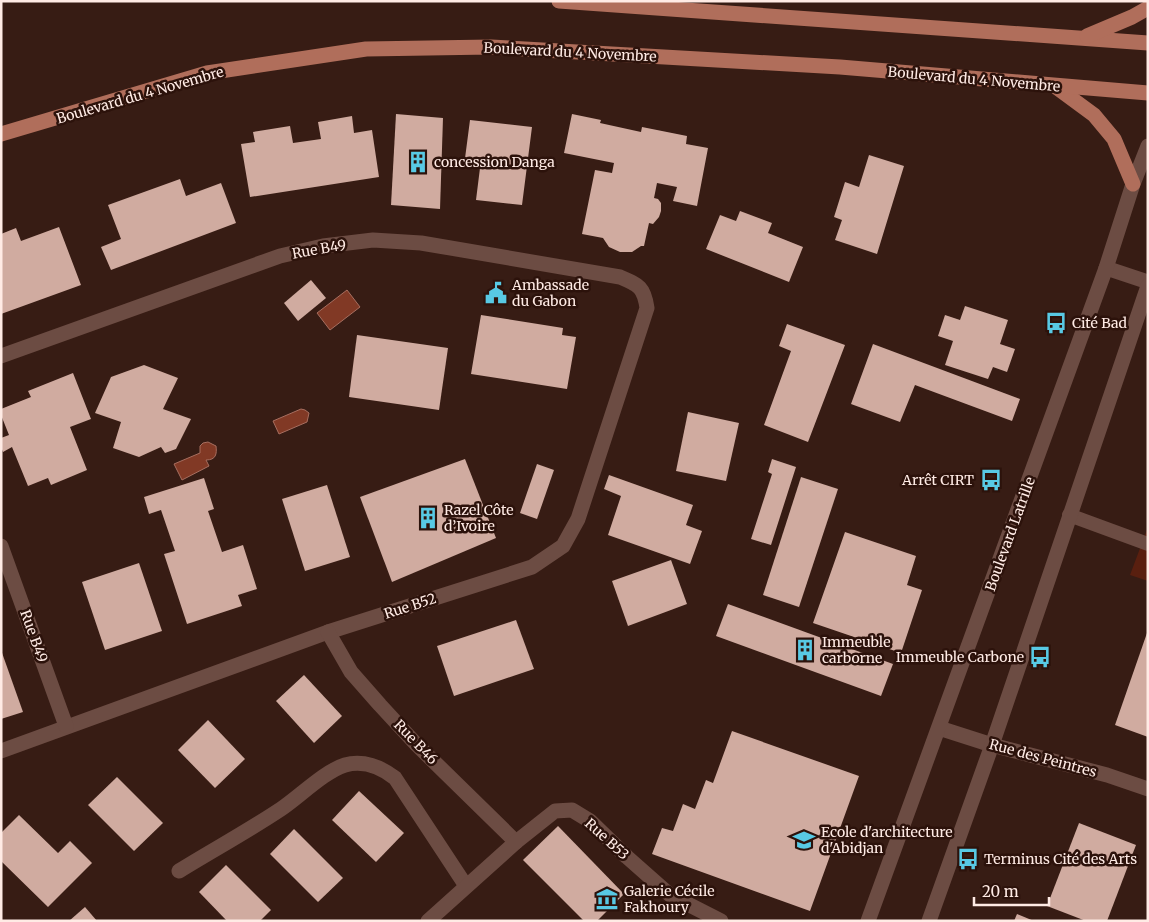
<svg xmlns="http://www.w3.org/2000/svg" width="1149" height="922" viewBox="0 0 1149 922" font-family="Merriweather,serif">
<rect width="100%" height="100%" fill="#371c14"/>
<polygon fill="#591f0f" points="1148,527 1148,581 1130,575"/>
<g fill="#813925" stroke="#a76e5f">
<polygon points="347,290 360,307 330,330 317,313"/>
<polygon points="301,409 305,410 309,413 307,422 279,434 273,421"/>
<path d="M208,442L216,446C217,454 216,460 206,460L209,466L182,480L174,464L200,453V446L203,443Z"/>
</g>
<g fill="#d0aba0">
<polygon points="396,114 443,118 440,209 391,205"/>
<polygon points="572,114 601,120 600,123 641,132 642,127 687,136 686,144 708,148 697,206 673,201 677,187 657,183 654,198 658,199 661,203 661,211 659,217 653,224 649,223 644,246 641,246 632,252 620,252 609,247 603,238 582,234 595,170 612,173 614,163 564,153"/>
<polygon points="352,116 354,133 372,130 379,177 250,197 241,144 255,142 253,132 290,126 293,143 321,139 318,122"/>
<polygon points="470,120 532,127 522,205 476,200 480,168 464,166"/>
<polygon points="869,155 904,166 877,254 835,240 842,220 834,217 845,182 859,187"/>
<polygon points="180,179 186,196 221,183 236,223 111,270 101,247 121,239 108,205"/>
<polygon points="740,211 772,223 768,233 803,247 789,282 706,249 720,215 736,221"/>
<polygon points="59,227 81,285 1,314 1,234 16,228 21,241"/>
<polygon points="311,280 326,298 298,321 284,303"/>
<polygon points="965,306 1008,320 1000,344 1015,349 1007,372 993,367 988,379 945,365 953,341 938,336 945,315 960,320"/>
<polygon points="481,315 563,328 562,335 576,337 567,389 471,374"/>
<polygon points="787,324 845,345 808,442 764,425 791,351 779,346"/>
<polygon points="357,335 448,348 439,410 349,397"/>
<polygon points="873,344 1020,399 1012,421 915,385 900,422 851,404"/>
<polygon points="144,365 178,378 163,409 191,419 176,449 165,453 161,447 139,457 113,448 121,422 95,413 111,377"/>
<polygon points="73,373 91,419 70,427 87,470 51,485 48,478 28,486 12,447 3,452 1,447 1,438 9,435 1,415 1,409 31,397 28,391"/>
<polygon points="688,412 739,423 726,481 676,471"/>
<polygon points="465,459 496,538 392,582 360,497"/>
<polygon points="772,459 796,467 771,545 751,539 772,474 768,472"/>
<polygon points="537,464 554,470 537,519 520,513"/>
<polygon points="609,475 693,505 686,525 702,531 690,564 608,535 621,496 604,489"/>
<polygon points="801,477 838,489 799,607 763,595"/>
<polygon points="204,478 214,509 208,511 222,552 243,545 257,589 238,595 242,606 187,624 164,554 175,551 161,510 149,514 144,497"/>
<polygon points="327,485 350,557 305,571 282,499"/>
<polygon points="845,532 916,556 907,585 922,590 901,653 813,623"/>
<polygon points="671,560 687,604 628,626 612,581"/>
<polygon points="139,563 162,631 105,650 82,582"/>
<polygon points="728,604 893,664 881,696 716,636"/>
<polygon points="516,620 534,669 454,696 437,646"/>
<polygon points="1147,633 1148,633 1148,737 1115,725"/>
<polygon points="1,650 23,712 1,719"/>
<polygon points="304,675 342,716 314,743 276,701"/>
<polygon points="208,720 245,759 215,788 178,750"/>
<polygon points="732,731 859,776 810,911 652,854 662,828 673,831 683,804 695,809 706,780 713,783"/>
<polygon points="117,777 163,823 134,851 88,805"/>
<polygon points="359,791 404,833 376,862 332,820"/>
<polygon points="19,815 58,853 70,841 92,863 48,907 1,861 1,833"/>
<polygon points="1079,823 1136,845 1107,921 1086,921 1047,906"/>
<polygon points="558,826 624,894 597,921 584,921 523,860"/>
<polygon points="294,829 343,878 318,902 270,854"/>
<polygon points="226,865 271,910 260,921 227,921 199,892"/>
<polygon points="85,907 97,921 69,921"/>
<polygon points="1017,914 1034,921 1014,921"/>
</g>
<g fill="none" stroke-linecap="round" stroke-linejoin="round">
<polyline stroke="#6c4c43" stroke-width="14" points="1069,515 1148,544"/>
<g stroke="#6c4c43" stroke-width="15">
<path d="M1,356L280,256L323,246L373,240L421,243L620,277C639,285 644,287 647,308L578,519L563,546L532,567L328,632L1,751"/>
<polyline points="1,546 66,726"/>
<polyline points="328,632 351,672 380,705 416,744 516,842"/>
<polyline points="939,728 992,745 1107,775 1148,789"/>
<path d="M179,871C213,850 248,831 281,809C299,797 325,771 345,765C363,760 381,767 395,778L466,886"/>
<polyline points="428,921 516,842 555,811 572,810 590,821 627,857 670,895 721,921"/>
</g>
<g stroke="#6c4c43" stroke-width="15">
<polyline points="1106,268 1148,282"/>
<polyline points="868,921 1106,268 1133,184 1148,146"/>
<polyline points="929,921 992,745 1148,286"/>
</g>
<g stroke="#b06e5b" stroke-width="15">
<polyline points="559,1 1148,43"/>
<polyline points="1087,36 1132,17 1148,8"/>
<polyline points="1056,87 1094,115 1114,139 1133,184"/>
<polyline points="1,134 207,73 366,49 491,47 840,67 1148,93"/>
</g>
</g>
<defs>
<g id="building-bare" transform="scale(1.725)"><path d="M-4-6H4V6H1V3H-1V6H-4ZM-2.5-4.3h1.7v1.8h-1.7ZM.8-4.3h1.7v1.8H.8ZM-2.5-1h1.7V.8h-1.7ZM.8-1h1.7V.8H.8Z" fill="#58c9e4" stroke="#2c120b" stroke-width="2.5" paint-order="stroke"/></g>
<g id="civic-bare" transform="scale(1.725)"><path d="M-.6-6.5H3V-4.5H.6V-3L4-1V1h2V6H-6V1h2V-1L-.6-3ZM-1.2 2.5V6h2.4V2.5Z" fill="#58c9e4" stroke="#2c120b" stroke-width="2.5" paint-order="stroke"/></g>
<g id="bus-bare" transform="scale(1.725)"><path d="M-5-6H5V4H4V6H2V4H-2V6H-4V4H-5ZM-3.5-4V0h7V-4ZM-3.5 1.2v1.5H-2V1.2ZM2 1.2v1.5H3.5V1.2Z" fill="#58c9e4" stroke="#2c120b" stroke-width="2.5" paint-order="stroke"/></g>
<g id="university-bare" transform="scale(1.725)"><path d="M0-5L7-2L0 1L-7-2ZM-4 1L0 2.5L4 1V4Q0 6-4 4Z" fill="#58c9e4" stroke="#2c120b" stroke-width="2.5" paint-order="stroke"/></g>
<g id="museum-bare" transform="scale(1.725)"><path d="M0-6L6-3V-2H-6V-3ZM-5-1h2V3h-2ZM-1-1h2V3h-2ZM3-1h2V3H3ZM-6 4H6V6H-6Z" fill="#58c9e4" stroke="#2c120b" stroke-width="2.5" paint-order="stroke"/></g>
</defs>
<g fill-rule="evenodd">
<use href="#building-bare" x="418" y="162"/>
<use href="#civic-bare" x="496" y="293"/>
<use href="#bus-bare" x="1056" y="323"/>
<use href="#bus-bare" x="991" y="480"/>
<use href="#building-bare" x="428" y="518"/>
<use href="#building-bare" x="805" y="650"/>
<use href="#bus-bare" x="1040" y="657"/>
<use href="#university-bare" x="804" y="840"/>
<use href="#bus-bare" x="968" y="859"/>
<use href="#museum-bare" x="607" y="899"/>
</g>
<g text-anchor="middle" stroke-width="5" stroke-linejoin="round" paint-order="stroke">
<g font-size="14" fill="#ffebe5" stroke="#2c120b">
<text transform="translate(570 52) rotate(3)" y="5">Boulevard du 4 Novembre</text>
<text transform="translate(974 79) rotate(5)" y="5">Boulevard du 4 Novembre</text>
<text transform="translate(140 95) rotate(-16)" y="5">Boulevard du 4 Novembre</text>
<text transform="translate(319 249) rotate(-10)" y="5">Rue B49</text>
<text transform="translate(1010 534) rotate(-70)" y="5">Boulevard Latrille</text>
<text transform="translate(410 606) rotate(-18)" y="5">Rue B52</text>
<text transform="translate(34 636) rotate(70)" y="5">Rue B49</text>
<text transform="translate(416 742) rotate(46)" y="5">Rue B46</text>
<text transform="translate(1043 758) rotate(15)" y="5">Rue des Peintres</text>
<text transform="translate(607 839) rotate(42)" y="5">Rue B53</text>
</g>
<g font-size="14" fill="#ffebe5" stroke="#2c120b" text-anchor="start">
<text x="434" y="167">concession Danga</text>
<text x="512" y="290">Ambassade<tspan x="512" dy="16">du Gabon</tspan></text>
<text x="1072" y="328">Cité Bad</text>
<text x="974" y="485" text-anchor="end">Arrêt CIRT</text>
<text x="444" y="515">Razel Côte<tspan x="444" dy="16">d’Ivoire</tspan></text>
<text x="822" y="647">Immeuble<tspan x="822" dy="16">carborne</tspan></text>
<text x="1024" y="662" text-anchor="end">Immeuble Carbone</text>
<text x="821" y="837">Ecole d'architecture<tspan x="821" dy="16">d'Abidjan</tspan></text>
<text x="984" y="864">Terminus Cité des Arts</text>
<text x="624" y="896">Galerie Cécile<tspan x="624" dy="16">Fakhoury</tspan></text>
</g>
</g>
<rect width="1149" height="922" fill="none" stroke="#ffebe5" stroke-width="5"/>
<path d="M974 897v8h75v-8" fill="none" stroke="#ffebe5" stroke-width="2.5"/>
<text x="982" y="897" font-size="15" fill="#ffebe5" stroke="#2c120b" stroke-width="4" paint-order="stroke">20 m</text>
</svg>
